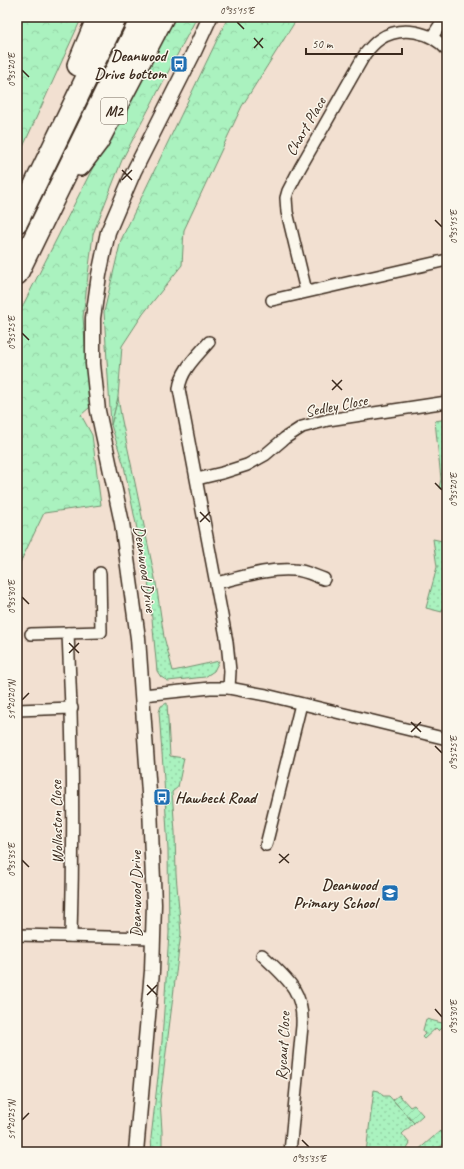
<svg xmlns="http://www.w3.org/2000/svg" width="464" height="1169" viewBox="0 0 464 1169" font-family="Caveat,sans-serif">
<defs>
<pattern id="grass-dots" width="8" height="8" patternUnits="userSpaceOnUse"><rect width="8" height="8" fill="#aaf2bf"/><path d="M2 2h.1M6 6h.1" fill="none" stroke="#93d0a4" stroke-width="1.8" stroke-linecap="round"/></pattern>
<pattern id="forest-crowns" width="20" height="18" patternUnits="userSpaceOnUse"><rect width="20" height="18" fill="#aaf2bf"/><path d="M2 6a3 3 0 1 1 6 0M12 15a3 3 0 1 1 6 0" fill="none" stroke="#93d0a4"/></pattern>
<pattern id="garden-furrows" width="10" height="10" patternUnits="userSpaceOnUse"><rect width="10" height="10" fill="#aaf2bf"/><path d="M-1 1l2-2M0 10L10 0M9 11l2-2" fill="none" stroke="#93d0a4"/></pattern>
</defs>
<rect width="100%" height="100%" fill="#f2e0d1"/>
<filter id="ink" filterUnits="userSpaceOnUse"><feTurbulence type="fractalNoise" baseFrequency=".025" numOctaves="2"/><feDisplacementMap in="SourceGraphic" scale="8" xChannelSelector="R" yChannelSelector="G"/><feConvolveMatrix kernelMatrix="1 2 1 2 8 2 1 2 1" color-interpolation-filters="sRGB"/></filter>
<g filter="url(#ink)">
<g fill="url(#grass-dots)" stroke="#728e6e">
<polygon points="118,397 121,416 156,583 164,637 173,671 219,661 214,671 205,677 168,681 161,677 157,671 149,587 124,466 111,425"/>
<polygon points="447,419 447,489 439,488 441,479 435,421"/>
<polygon points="433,539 447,542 447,590 442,612 426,608 437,567"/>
<polygon points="167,703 170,756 184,758 178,787 172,792 175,832 176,874 181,933 160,1100 162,1131 162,1152 152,1152 151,1138 162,1041 169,933 168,850 164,780 159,712 161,706"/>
<polygon points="426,1019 446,1024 439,1031 436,1028 424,1039 422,1037 425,1034 423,1030"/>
<polygon points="374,1090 379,1091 383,1096 389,1096 414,1123 402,1134 410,1144 405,1152 366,1152"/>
<polygon points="440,1131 447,1139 447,1142 432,1152 416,1152"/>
</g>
<g fill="url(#forest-crowns)" stroke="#728e6e">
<polygon points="19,17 82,17 17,160 17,18"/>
<polygon points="175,17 197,17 122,160 93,234 83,317 90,407 81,415 92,435 101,505 44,513 17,569 17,317 119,116"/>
<polygon points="228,17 298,17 242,106 184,230 182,265 143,314 122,346 118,397 111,425 104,312 121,240"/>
</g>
<polygon fill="url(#garden-furrows)" stroke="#728e6e" points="399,1095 410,1107 414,1105 423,1115 414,1123 393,1100"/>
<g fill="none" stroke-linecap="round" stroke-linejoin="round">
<g stroke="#3b2a1e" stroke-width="14">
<g id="minor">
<polyline points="432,37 445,17"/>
<path d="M306,291L287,212L286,198L288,191L300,168L365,54C369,49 374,43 380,39C401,25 431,31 447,50"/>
<polyline points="272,300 447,260"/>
<path d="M209,342C197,356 181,370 179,389L227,642L230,671L229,688"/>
<polyline points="197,479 222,473 247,465 265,455 285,438 302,427 328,420 447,402"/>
<path d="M217,583C242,577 268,568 294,570C304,570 315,576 324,579"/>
<path d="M68,633C73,734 74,835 71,936"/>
<polyline points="31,634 101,632 100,573"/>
<polyline points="143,695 210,688 229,688 266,695 447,739"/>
<polyline points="17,710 72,708"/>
<polyline points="266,845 301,704"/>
<polyline points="17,935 153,938"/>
<path d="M262,955C286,978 304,990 302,1026L290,1152"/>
</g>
</g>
<g stroke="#3b2a1e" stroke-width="17">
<polyline id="tertiary" points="136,1152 152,971 154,904 150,807 138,638 122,523 98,411 93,364 93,318 99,275 108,232 134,171 193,54 210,17"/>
</g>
<g stroke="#3b2a1e" stroke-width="24">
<g id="motorway">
<polyline points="78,65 98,17"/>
<polyline points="80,165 98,141 163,17"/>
<polyline points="17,222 116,17"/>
<polyline points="17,274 142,17"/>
</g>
</g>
<use href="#minor" stroke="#fbf7ec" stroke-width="11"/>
<use href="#tertiary" stroke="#fbf7ec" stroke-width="14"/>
<use href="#motorway" stroke="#fbf7ec" stroke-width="21"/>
</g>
</g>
<path fill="none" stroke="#3b2a1e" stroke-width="1.5" d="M237,22L244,29M254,38L263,48M254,48L263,38M22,70L29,77M122,170L132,180M122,180L132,170M435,220L442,227M22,333L29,340M332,380L342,390M332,390L342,380M435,483L442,490M200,512L210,522M200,522L210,512M22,597L29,604M69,643L79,653M69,653L79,643M22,700L29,693M411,722L421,732M411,732L421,722M435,746L442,753M279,854L289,863M22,860L29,867M279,863L289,854M147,985L157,995M147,995L157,985M435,1009L442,1017M22,1120L29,1113M302,1140L309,1147"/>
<defs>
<g id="bus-square" transform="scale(0.9)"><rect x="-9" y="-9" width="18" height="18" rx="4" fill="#1f6fb2" stroke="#fbf7ec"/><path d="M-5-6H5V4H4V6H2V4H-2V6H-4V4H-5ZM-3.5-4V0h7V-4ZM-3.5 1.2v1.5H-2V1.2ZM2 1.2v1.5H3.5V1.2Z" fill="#fff"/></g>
<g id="school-square" transform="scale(0.9)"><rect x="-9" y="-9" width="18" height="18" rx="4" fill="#1f6fb2" stroke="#fbf7ec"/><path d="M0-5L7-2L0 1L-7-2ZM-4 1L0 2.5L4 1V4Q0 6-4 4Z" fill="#fff"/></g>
</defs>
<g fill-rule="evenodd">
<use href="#bus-square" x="179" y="64"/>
<use href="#bus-square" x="162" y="797"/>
<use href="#school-square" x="390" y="893"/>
</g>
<g text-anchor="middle" stroke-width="3" stroke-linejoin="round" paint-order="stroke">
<rect fill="#fbf7ec" stroke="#75685c" stroke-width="1" x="101" y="98" width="26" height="26" rx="3"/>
<g font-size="15" font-weight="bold" fill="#3b2a1e">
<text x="114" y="116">M2</text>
</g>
<g font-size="16" font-weight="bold" fill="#3b2a1e" stroke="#fbf7ec" text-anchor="end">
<text x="166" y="61">Deanwood<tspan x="166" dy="18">Drive bottom</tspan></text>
<text x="175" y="803" text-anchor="start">Hawbeck Road</text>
<text x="377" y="890">Deanwood<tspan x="377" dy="18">Primary School</tspan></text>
</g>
<g font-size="16" fill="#3b2a1e" stroke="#fbf7ec">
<text transform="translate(305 126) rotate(-60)" y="6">Chart Place</text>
<text transform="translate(336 405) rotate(-11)" y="6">Sedley Close</text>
<text transform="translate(146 569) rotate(82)" y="6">Deanwood Drive</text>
<text transform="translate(56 822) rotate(-91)" y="6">Wollaston Close</text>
<text transform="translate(135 894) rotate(-90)" y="6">Deanwood Drive</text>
<text transform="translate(282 1046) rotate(-87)" y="6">Rycaut Close</text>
</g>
</g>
<rect width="464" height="1169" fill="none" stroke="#fbf7ec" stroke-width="44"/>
<path d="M306 48v6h96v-6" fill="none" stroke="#3b2a1e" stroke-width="2"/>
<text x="312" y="48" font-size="12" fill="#3b2a1e" stroke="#fbf7ec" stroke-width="3" paint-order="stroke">50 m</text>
<rect x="22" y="22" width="420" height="1125" fill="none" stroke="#3b2a1e" stroke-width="1.5"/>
<g font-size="10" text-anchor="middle" fill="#3b2a1e">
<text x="237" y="14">0°35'15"E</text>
<text transform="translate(11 70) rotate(-90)" y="4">0°35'20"E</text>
<text transform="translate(453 227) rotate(-90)" y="4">0°35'15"E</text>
<text transform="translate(11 333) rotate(-90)" y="4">0°35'25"E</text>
<text transform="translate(453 490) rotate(-90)" y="4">0°35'20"E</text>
<text transform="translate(11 597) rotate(-90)" y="4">0°35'30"E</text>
<text transform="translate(11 700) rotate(-90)" y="4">51°20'20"N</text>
<text transform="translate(453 753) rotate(-90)" y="4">0°35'25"E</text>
<text transform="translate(11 860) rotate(-90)" y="4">0°35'35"E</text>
<text transform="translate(453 1017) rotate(-90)" y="4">0°35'30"E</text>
<text transform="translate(11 1120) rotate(-90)" y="4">51°20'25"N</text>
<text x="309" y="1162">0°35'35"E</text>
</g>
</svg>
